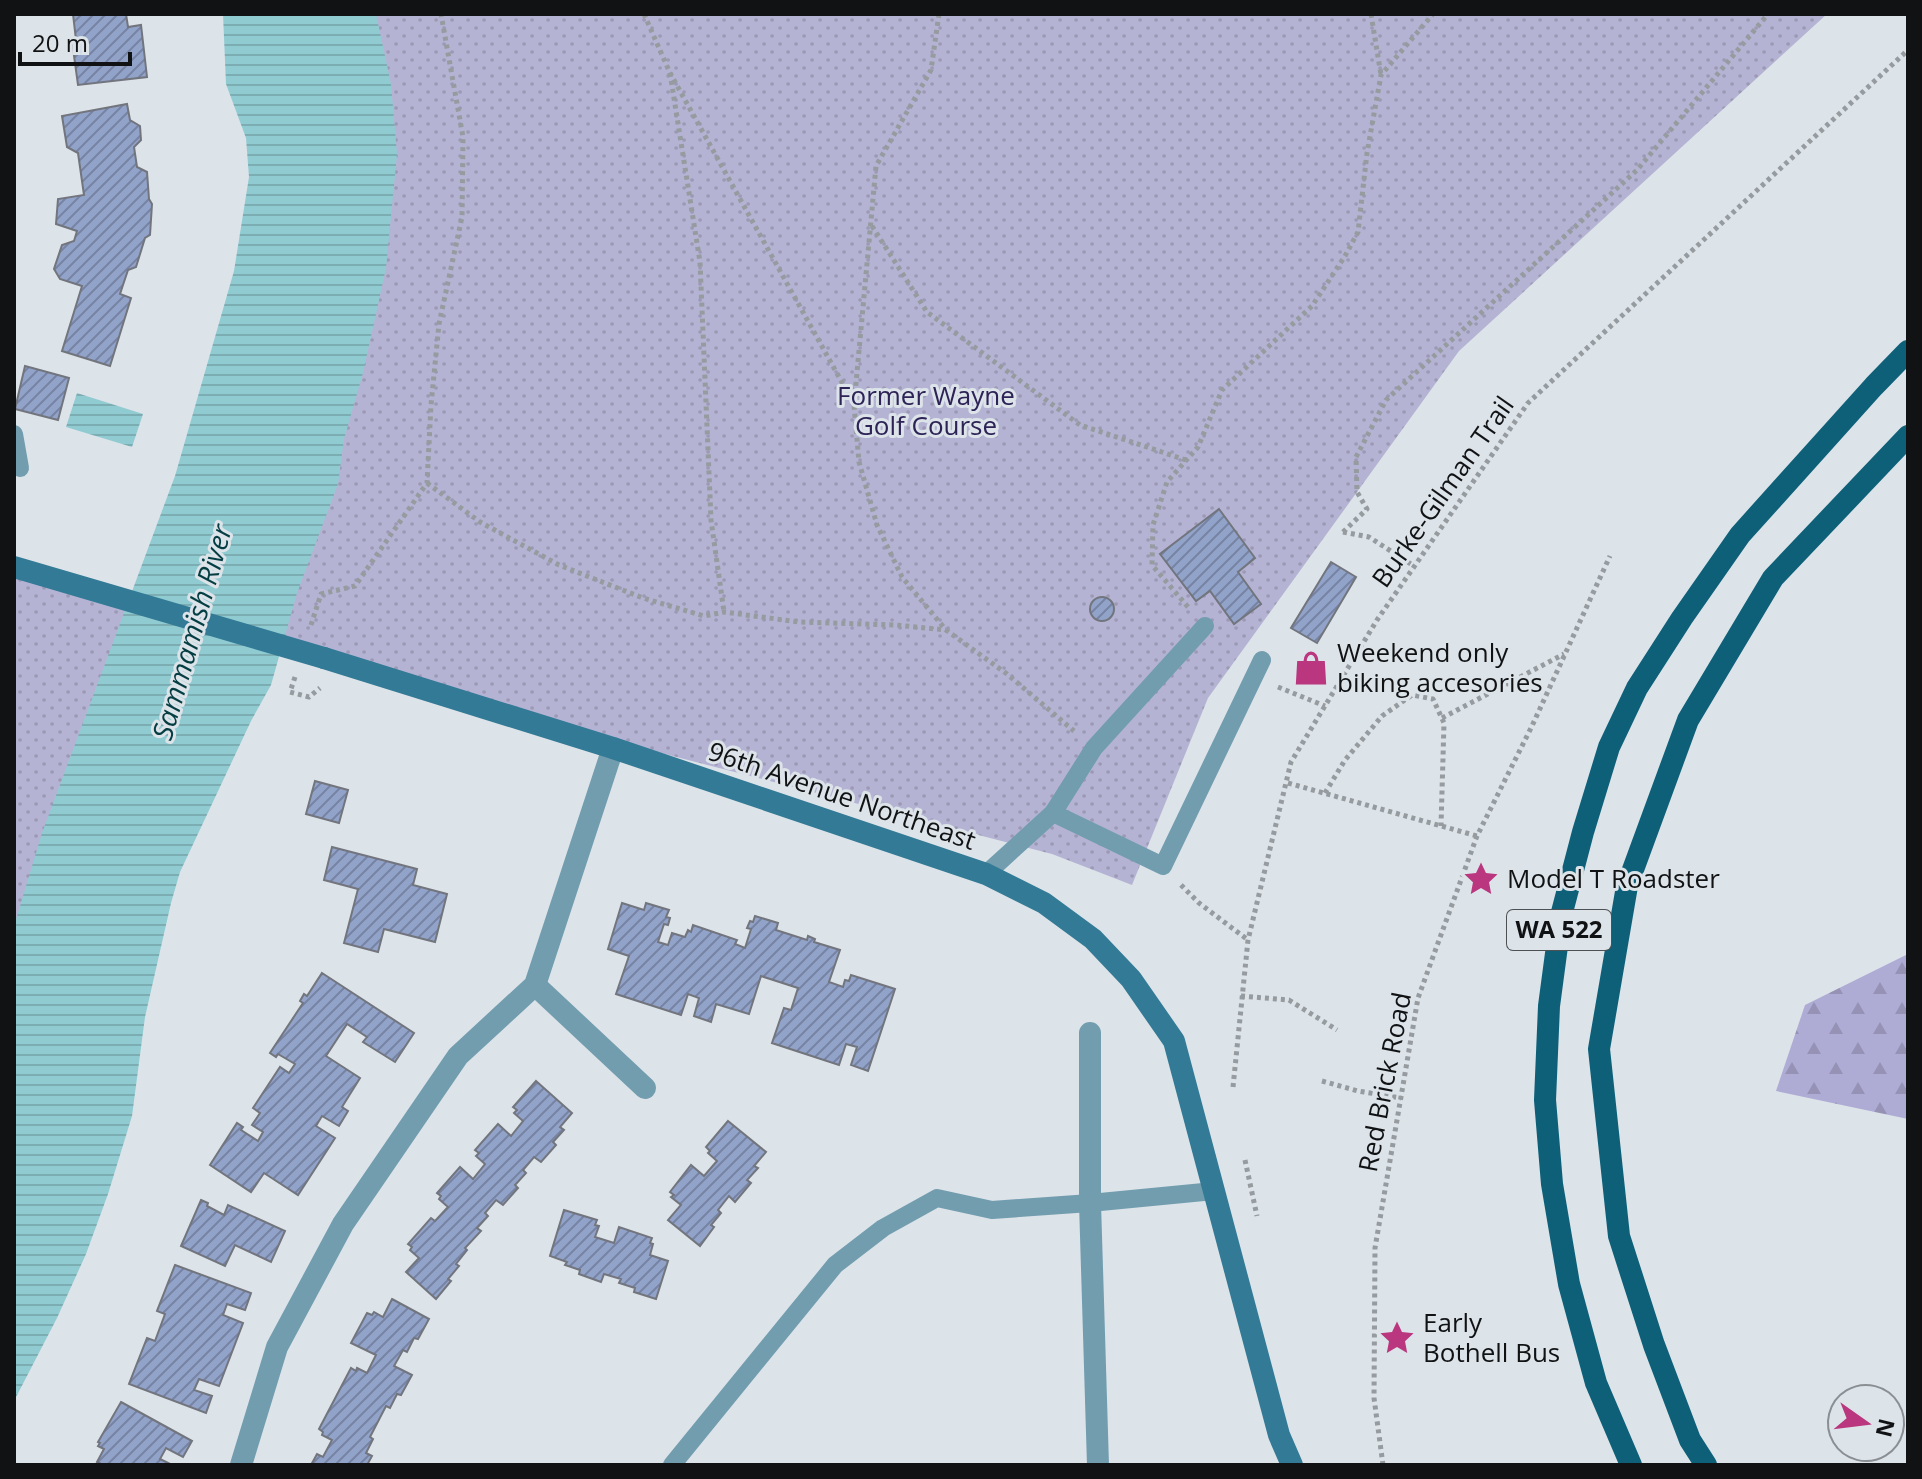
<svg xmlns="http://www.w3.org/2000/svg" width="1922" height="1479" viewBox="0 0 1922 1479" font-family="'Open Sans',sans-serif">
<defs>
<pattern id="forest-firs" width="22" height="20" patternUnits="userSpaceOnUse" patternTransform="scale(2)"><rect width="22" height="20" fill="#aeabd5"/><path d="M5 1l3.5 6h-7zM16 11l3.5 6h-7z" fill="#9592b6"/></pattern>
<pattern id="park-dots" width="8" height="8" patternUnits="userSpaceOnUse" patternTransform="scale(2)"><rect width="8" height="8" fill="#b5b3d3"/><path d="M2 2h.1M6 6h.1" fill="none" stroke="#9b99b4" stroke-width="1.8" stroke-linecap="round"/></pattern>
<pattern id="water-rules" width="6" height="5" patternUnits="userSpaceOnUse" patternTransform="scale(2)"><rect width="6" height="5" fill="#90cbd2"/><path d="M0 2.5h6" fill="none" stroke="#7badb3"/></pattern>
<pattern id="building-hatch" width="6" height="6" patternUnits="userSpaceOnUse" patternTransform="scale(2)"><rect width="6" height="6" fill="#92a3ca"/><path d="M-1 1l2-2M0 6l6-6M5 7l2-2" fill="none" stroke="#7683a3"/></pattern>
</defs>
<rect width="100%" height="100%" fill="#dce3e9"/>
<polygon fill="url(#forest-firs)" points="1908,954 1908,1119 1776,1091 1805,1005"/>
<g fill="url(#park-dots)">
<polygon points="293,14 1827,14 1459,351 1208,698 1132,885 1052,854 204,635"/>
<polygon points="14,569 197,634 14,1218"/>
</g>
<g fill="url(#water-rules)">
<polygon points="223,14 376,14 391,84 397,154 386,268 363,373 344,439 338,484 297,593 271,685 251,721 180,872 171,903 145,1017 132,1116 108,1194 86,1254 57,1318 14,1401 14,926 42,833 175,476 234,271 249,177 246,138 226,84"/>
<polygon points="77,393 143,414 132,447 66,427"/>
</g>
<g fill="url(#building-hatch)" stroke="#72757d" stroke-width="2">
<polygon points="73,14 126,14 128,27 141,25 147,77 78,85 72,41 76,40"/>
<polygon points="127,104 130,120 140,126 141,140 134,147 137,167 147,172 149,199 152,204 150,235 145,238 136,267 128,270 120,294 131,298 110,366 62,351 82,286 60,279 54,269 62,245 74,241 77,231 56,224 58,199 84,195 78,153 67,147 62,116"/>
<polygon points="25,366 69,378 58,420 15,409"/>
<polygon points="1219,509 1255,558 1238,572 1261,604 1234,624 1210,591 1196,601 1160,554"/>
<polygon points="1331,562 1356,577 1317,643 1291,628"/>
<circle cx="1102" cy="609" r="12"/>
<polygon points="315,781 348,790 339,823 306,814"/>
<polygon points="332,847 417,869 413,885 447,894 435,942 384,929 378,952 344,943 358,889 324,880"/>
<polygon points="622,903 644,910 646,903 669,910 666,917 670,918 668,925 664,924 658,942 668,945 672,933 685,937 688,930 691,932 693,925 737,940 735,944 745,948 751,929 747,928 750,921 753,922 755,916 778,923 776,930 807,940 808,936 815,939 814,942 840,950 829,982 843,987 845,980 849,981 851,975 895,989 868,1071 851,1065 857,1047 846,1044 839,1065 772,1043 784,1008 791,1010 798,988 761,976 749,1014 716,1004 711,1022 694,1016 699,998 688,994 681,1015 616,994 629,956 608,949"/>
<polygon points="322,973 414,1033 395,1062 363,1042 367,1037 347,1024 326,1056 360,1078 342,1107 348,1111 339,1126 322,1116 316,1126 335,1138 298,1195 264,1173 251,1192 210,1165 237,1123 243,1127 241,1130 258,1141 263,1132 252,1125 260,1113 253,1108 280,1067 289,1073 295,1064 278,1054 276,1057 270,1053 303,1003 300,1001 304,994 307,996"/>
<polygon points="536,1081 572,1113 560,1127 564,1130 553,1142 556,1145 541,1162 534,1157 523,1170 526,1173 515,1185 518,1188 503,1205 496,1200 485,1213 488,1216 477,1228 481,1231 465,1248 467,1250 456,1264 459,1266 448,1279 451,1281 436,1299 406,1272 419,1258 410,1250 412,1247 408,1244 431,1218 435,1221 448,1207 439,1199 441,1196 437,1193 460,1167 473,1179 485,1164 476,1156 479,1153 475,1150 498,1124 511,1136 523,1121 514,1113 517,1110 513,1107"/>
<polygon points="728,1121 766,1152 754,1166 758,1168 747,1180 751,1183 735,1202 729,1196 718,1210 721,1213 711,1225 714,1227 700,1246 668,1220 681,1205 671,1197 674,1195 670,1192 691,1165 704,1176 717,1161 708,1153 710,1151 706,1147"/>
<polygon points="201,1200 208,1203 207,1206 224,1215 228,1205 285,1231 271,1262 235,1245 225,1266 181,1246"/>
<polygon points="564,1210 597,1220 595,1225 599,1226 595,1237 614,1243 619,1227 652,1238 650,1243 653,1244 650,1255 668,1261 656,1299 634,1292 635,1288 619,1283 621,1279 604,1274 601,1282 579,1274 580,1270 565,1265 567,1262 550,1256"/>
<polygon points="175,1265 251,1293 245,1310 227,1304 223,1315 243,1323 219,1386 199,1379 194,1390 212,1396 206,1413 129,1384 147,1338 155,1341 165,1314 157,1311"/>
<polygon points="392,1299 429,1319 418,1339 414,1338 407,1352 403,1350 394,1366 412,1375 401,1395 397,1394 390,1408 386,1406 370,1437 373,1439 366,1453 372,1456 367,1465 311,1465 317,1454 323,1457 332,1440 322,1435 323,1432 319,1429 351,1368 356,1371 357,1368 367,1373 376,1355 351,1343 367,1313 372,1315 374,1312 383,1317"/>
<polygon points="121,1402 192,1441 183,1457 166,1448 160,1459 172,1465 103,1465 97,1462 104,1449 98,1446 100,1443 98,1442"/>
</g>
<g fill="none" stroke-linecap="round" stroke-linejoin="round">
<g stroke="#959b9f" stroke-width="5" stroke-dasharray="4 4" stroke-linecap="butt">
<polyline points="644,14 670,73 854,404"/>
<polyline points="939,14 931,70 876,166 854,405 859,462 877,525 902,577 946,630 1007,674 1074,731"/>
<polyline points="1371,14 1381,75"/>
<polyline points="670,73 700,262 711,520 724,612"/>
<polyline points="872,226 927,312 1080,425 1186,460"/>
<polyline points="427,483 480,522 559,565 643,598 704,616 724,612 799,622 896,625 946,630"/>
<polyline points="1343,532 1367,509 1357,492 1356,457 1386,400 1637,170 1768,14"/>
<polyline points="1343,532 1369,537 1414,566"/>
<polyline points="1188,607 1152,565 1153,525 1167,482 1198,447 1222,390 1312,306 1345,256 1358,232 1367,153 1381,75 1433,14"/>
<polyline points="311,625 321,594 355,586 427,483 431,405 439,324 462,217 463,137 441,14"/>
<polyline points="295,677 290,692 309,697 320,688"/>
<polyline points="1278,687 1325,706"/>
<polyline points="1442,718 1564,654"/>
<polyline points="1288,783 1477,836"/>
<polyline points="1325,793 1345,760 1382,716 1412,695 1433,699 1444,723 1441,826"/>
<polyline points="1181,885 1199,903 1248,940"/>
<polyline points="1241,996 1289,1000 1337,1030"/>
<polyline points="1322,1081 1358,1091 1401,1098"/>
<polyline points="1233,1087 1248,940 1291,762 1377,620 1528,403 1908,50"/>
<polyline points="1245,1160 1257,1216"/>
<polyline points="1383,1465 1374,1398 1375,1248 1418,998 1477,836 1532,726 1610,556"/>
</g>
<g stroke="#719daf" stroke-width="18">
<polyline points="14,434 20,468"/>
<polyline points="1053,813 1094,748 1205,626"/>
<polyline points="986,874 1053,813 1163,866 1262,660"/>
<polyline points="672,1465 835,1265 883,1228 937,1198 992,1210 1090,1203 1214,1191"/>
</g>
<g stroke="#719daf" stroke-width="22">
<polyline points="535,985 645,1088"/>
<polyline points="1090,1033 1090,1203 1098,1465"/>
<polyline points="241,1465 277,1347 343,1224 458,1056 535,985 613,748"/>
</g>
<polyline stroke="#327a95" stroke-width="22" points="324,658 613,748 986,874 1044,903 1093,939 1131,979 1174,1041 1279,1435 1292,1465"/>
<g stroke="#0e6079" stroke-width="22">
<polyline points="1631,1465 1596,1383 1569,1284 1552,1184 1545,1100 1549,1006 1561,916 1583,832 1609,747 1637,688 1682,618 1740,535 1874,386 1908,351"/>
<polyline points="1706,1465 1690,1440 1654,1345 1619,1236 1599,1049 1627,886 1688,720 1773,578 1908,436"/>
</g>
<polyline stroke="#327a95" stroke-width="22" points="14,567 324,658"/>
</g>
<defs>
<g id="shop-bare" transform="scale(2.76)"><path d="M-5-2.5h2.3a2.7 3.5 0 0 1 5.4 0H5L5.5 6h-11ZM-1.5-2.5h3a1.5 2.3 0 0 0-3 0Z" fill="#ba377f" stroke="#dce3e9" stroke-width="2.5" paint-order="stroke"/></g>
<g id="sight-bare" transform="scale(2.76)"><path d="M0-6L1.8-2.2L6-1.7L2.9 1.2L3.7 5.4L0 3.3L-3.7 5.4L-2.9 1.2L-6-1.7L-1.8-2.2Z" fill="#ba377f" stroke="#dce3e9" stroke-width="2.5" paint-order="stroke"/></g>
</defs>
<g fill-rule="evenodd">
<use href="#shop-bare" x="1311" y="668"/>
<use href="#sight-bare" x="1481" y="879"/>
<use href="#sight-bare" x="1397" y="1338"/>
</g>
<g text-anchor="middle" stroke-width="6" stroke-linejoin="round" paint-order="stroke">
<rect fill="#dce3e9" stroke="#4d5154" stroke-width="2" x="1507" y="910" width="104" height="40" rx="6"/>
<g font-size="24" font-weight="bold" fill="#101214">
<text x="1559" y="938">WA 522</text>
</g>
<g font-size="26" fill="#2d2357" stroke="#dce3e9">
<text x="926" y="405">Former Wayne<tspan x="926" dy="30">Golf Course</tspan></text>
</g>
<g font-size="26" fill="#101214" stroke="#dce3e9">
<text transform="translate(1443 492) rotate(-55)" y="9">Burke-Gilman Trail</text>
<text transform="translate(842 796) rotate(19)" y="9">96th Avenue Northeast</text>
<text transform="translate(1385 1082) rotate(-79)" y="9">Red Brick Road</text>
</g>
<g font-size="26" fill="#101214" stroke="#dce3e9" text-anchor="start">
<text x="1337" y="662">Weekend only<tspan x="1337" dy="30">biking accesories</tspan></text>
<text x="1507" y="888">Model T Roadster</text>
<text x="1423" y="1332">Early<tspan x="1423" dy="30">Bothell Bus</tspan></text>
</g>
<g font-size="28" font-style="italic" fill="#043e43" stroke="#dce3e9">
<text transform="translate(192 632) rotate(-74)" y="10">Sammamish River</text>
</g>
</g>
<rect width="1922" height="1479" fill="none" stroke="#101214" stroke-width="32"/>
<g transform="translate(1866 1423) rotate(104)"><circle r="38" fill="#dce3e9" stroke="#8a8f94" stroke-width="2"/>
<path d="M0-6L14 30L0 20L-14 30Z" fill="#ba377f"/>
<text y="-12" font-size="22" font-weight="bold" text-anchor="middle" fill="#101214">N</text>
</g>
<path d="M20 52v12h110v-12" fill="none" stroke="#101214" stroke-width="4"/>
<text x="32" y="52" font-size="24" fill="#101214" stroke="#dce3e9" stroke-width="6" paint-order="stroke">20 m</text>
</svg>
